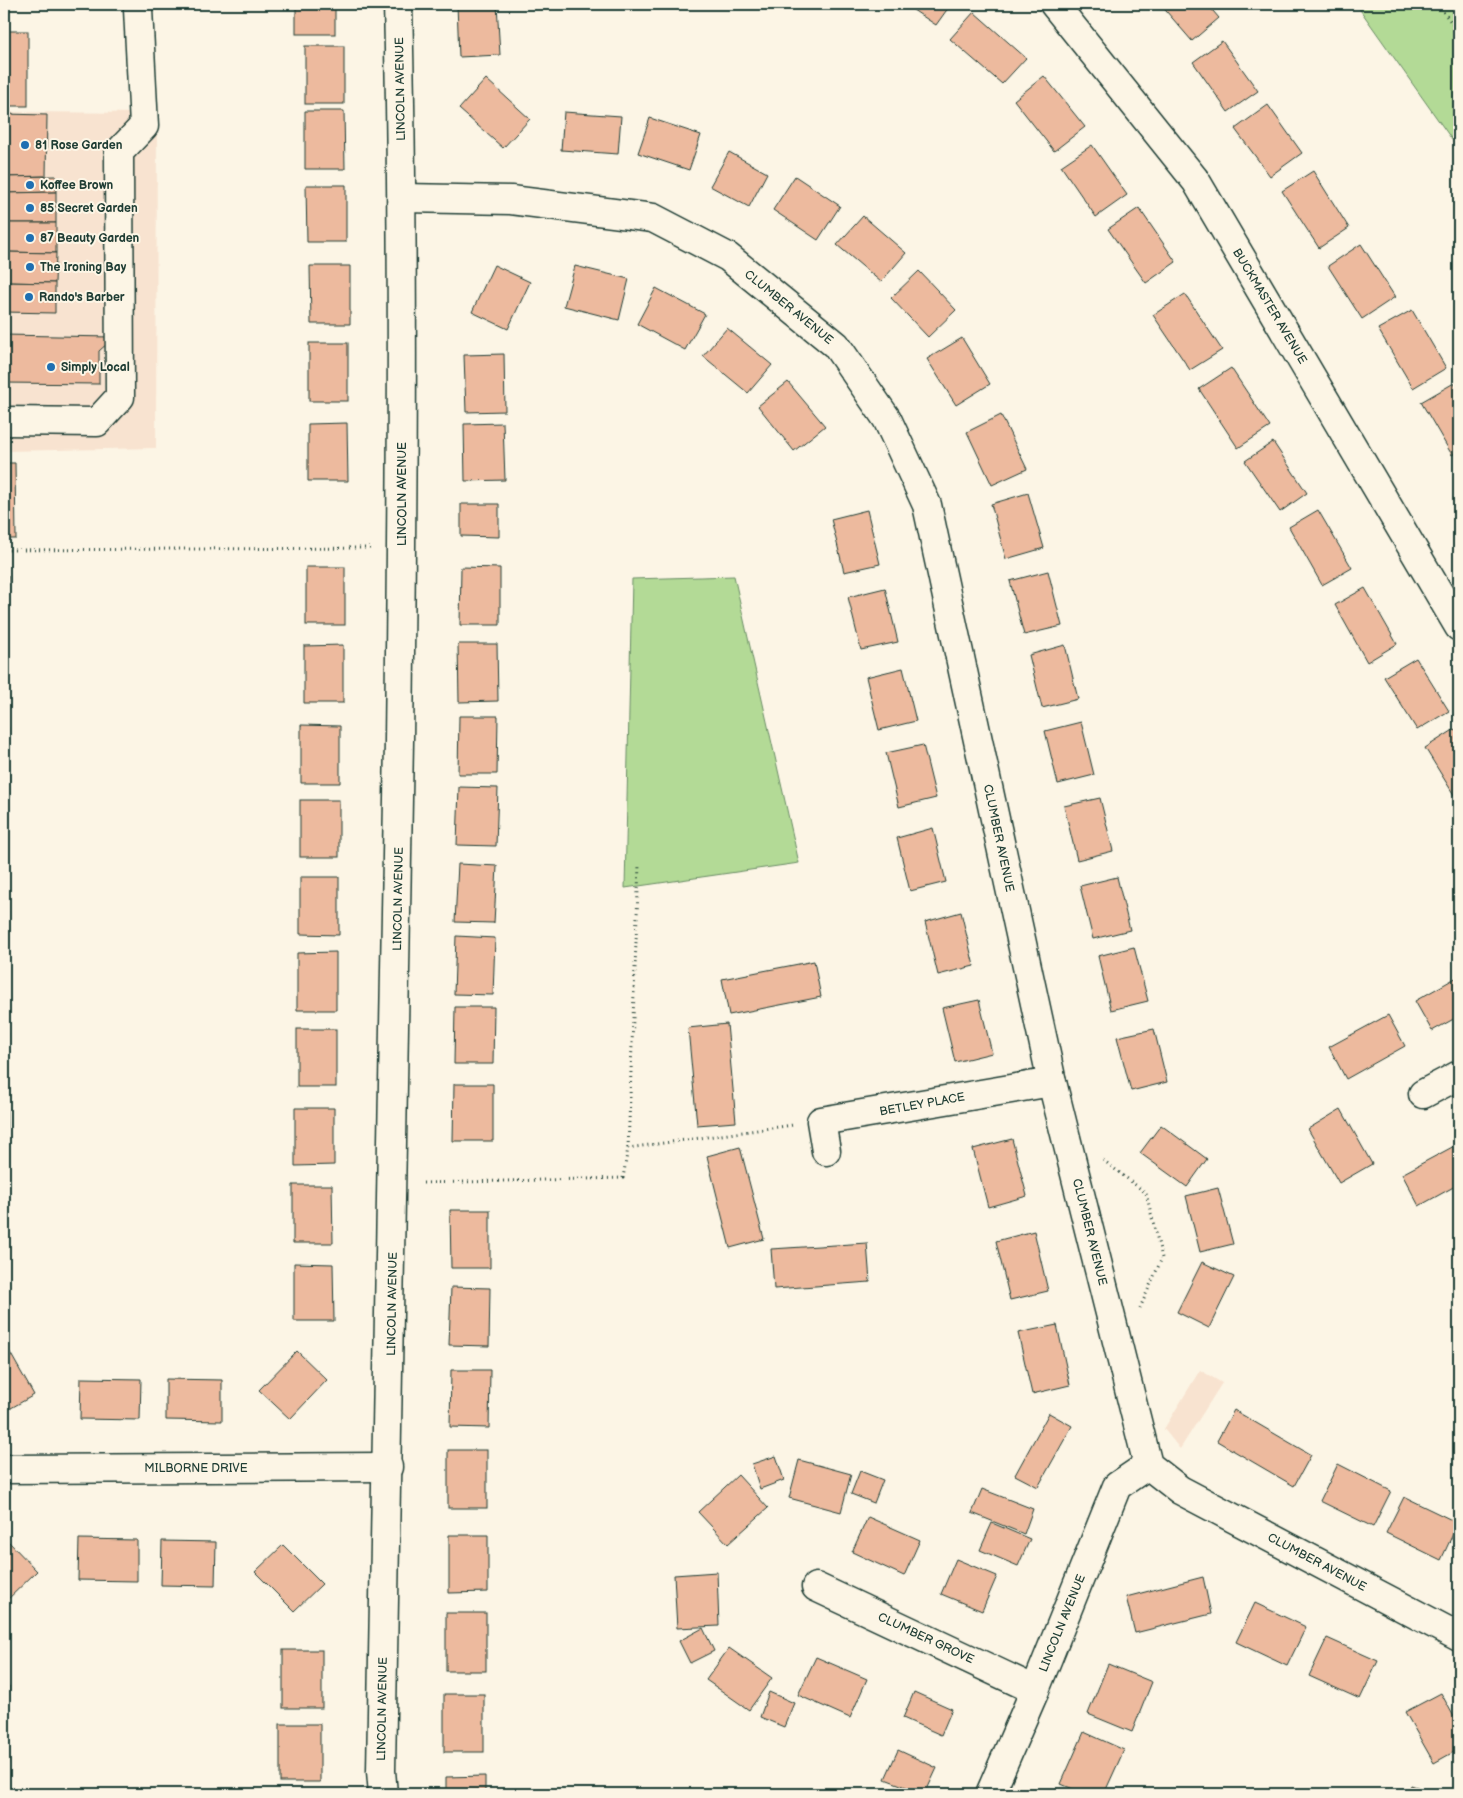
<svg xmlns="http://www.w3.org/2000/svg" width="1463" height="1798" viewBox="0 0 1463 1798" font-family="'Balsamiq Sans',sans-serif">
<rect width="100%" height="100%" fill="#fcf5e5"/>
<filter id="ink" filterUnits="userSpaceOnUse"><feTurbulence type="fractalNoise" baseFrequency=".02" numOctaves="2"/><feDisplacementMap in="SourceGraphic" scale="10" xChannelSelector="R" yChannelSelector="G"/><feConvolveMatrix kernelMatrix="1 2 1 2 8 2 1 2 1" color-interpolation-filters="sRGB"/></filter>
<g filter="url(#ink)">
<g fill="#f8e3d0">
<polygon points="4,112 157,113 156,448 4,451"/>
<polygon points="1200,1370 1222,1383 1180,1449 1164,1429"/>
</g>
<g fill="#b3da96" stroke="#698c65">
<polygon points="1356,4 1459,4 1459,151 1453,141"/>
<polygon points="734,576 799,863 625,888 632,579"/>
</g>
<g fill="#edba9e" stroke="#1f3d34">
<rect x="296" y="4" width="39" height="30"/>
<polygon points="457,4 497,4 500,55 459,57"/>
<polygon points="904,4 951,4 936,25"/>
<polygon points="1160,4 1207,4 1219,18 1192,41"/>
<polygon points="974,12 1026,58 1002,84 950,39"/>
<rect x="4" y="31" width="24" height="75"/>
<polygon points="1222,41 1258,91 1228,112 1193,62"/>
<rect x="305" y="46" width="39" height="58"/>
<polygon points="1044,76 1085,127 1054,151 1014,100"/>
<polygon points="486,79 530,119 503,148 459,109"/>
<polygon points="1268,105 1302,153 1270,176 1235,129"/>
<polygon points="305,111 344,111 345,169 305,169"/>
<polygon points="564,112 621,116 618,154 561,150"/>
<polygon points="4,114 47,115 46,176 4,177"/>
<polygon points="650,118 701,135 689,170 638,153"/>
<polygon points="1092,145 1127,195 1096,217 1061,166"/>
<polygon points="729,152 767,173 749,207 710,186"/>
<polygon points="1313,171 1349,228 1319,248 1282,191"/>
<polygon points="56,176 56,192 4,193 4,177"/>
<polygon points="795,176 840,206 818,240 773,210"/>
<polygon points="306,185 346,185 346,242 307,242"/>
<polygon points="56,192 56,223 4,223 4,193"/>
<polygon points="1139,208 1176,262 1146,283 1108,229"/>
<polygon points="863,216 906,253 881,282 837,245"/>
<polygon points="4,223 56,223 56,253 4,252"/>
<polygon points="1361,244 1395,297 1362,319 1328,266"/>
<polygon points="4,252 56,253 55,283 4,282"/>
<polygon points="494,265 530,282 508,329 472,312"/>
<polygon points="310,266 350,266 350,324 311,324"/>
<polygon points="575,266 629,279 619,320 564,306"/>
<polygon points="919,271 956,310 928,337 891,298"/>
<polygon points="4,282 55,283 55,313 4,312"/>
<polygon points="656,288 705,314 685,350 637,324"/>
<polygon points="1185,294 1222,350 1190,370 1153,315"/>
<polygon points="1412,310 1446,368 1413,388 1378,329"/>
<polygon points="727,328 772,365 748,393 703,356"/>
<polygon points="4,335 110,337 109,342 99,351 99,384 4,383"/>
<polygon points="962,338 990,384 956,405 927,359"/>
<rect x="309" y="343" width="39" height="58"/>
<polygon points="504,354 505,411 466,412 464,355"/>
<polygon points="1231,368 1270,427 1238,448 1199,389"/>
<polygon points="788,382 825,426 794,451 758,406"/>
<polygon points="1454,383 1459,392 1459,451 1452,455 1421,402"/>
<polygon points="1001,415 1027,469 992,485 967,432"/>
<polygon points="347,423 348,481 308,481 308,424"/>
<polygon points="503,423 505,480 465,481 464,424"/>
<polygon points="1273,442 1307,493 1280,512 1245,461"/>
<polygon points="4,463 15,463 16,539 4,539"/>
<polygon points="1028,493 1044,548 1006,559 991,504"/>
<polygon points="461,504 499,504 499,537 461,536"/>
<polygon points="867,510 880,564 844,572 831,519"/>
<polygon points="1318,510 1352,568 1322,585 1289,527"/>
<rect x="306" y="567" width="39" height="58"/>
<polygon points="461,567 500,568 500,625 460,625"/>
<polygon points="1048,571 1062,626 1024,635 1010,581"/>
<rect x="4" y="576" width="4" height="46"/>
<polygon points="885,588 898,642 861,650 848,597"/>
<polygon points="1365,588 1397,644 1367,662 1335,605"/>
<polygon points="458,644 497,644 498,701 459,702"/>
<polygon points="343,645 343,703 304,703 304,646"/>
<polygon points="1065,645 1078,699 1042,708 1029,655"/>
<polygon points="1416,658 1449,711 1417,730 1384,677"/>
<polygon points="903,668 916,721 879,730 866,677"/>
<polygon points="459,716 498,716 497,774 458,774"/>
<polygon points="1081,722 1094,775 1058,784 1045,731"/>
<polygon points="301,725 340,726 340,783 301,783"/>
<polygon points="4,727 8,727 9,802 4,802"/>
<polygon points="1455,729 1459,736 1459,803 1425,748"/>
<polygon points="923,745 936,798 899,807 886,753"/>
<polygon points="459,787 498,788 496,846 457,845"/>
<polygon points="1100,798 1113,851 1077,860 1064,806"/>
<rect x="300" y="800" width="39" height="57"/>
<polygon points="933,828 946,882 910,891 897,838"/>
<polygon points="4,848 7,848 8,922 4,922"/>
<polygon points="458,864 497,866 494,923 455,922"/>
<polygon points="300,877 339,877 339,935 300,934"/>
<polygon points="1117,877 1130,930 1093,939 1080,886"/>
<polygon points="961,912 974,966 938,975 925,922"/>
<polygon points="456,936 495,938 493,995 454,994"/>
<polygon points="1134,947 1148,1001 1111,1010 1098,956"/>
<polygon points="336,952 336,1010 297,1010 297,953"/>
<polygon points="814,961 821,997 729,1015 722,979"/>
<polygon points="4,968 6,968 7,1043 4,1043"/>
<polygon points="1459,976 1459,1016 1432,1031 1415,1001"/>
<polygon points="979,1000 992,1053 955,1062 942,1008"/>
<polygon points="455,1007 494,1007 493,1064 454,1064"/>
<polygon points="1388,1015 1405,1046 1346,1079 1329,1047"/>
<polygon points="727,1024 736,1122 697,1125 688,1028"/>
<rect x="297" y="1029" width="39" height="58"/>
<polygon points="1154,1029 1167,1082 1131,1091 1117,1037"/>
<polygon points="454,1084 493,1084 493,1141 453,1141"/>
<polygon points="4,1088 6,1088 7,1163 4,1163"/>
<polygon points="295,1108 334,1108 334,1165 295,1166"/>
<polygon points="1341,1109 1372,1164 1339,1183 1308,1129"/>
<polygon points="1161,1125 1207,1159 1187,1187 1140,1153"/>
<polygon points="1012,1139 1027,1196 988,1207 973,1149"/>
<polygon points="1458,1144 1459,1184 1419,1206 1402,1174"/>
<polygon points="740,1147 764,1239 730,1248 707,1156"/>
<polygon points="293,1185 332,1185 333,1243 293,1243"/>
<polygon points="1218,1188 1233,1244 1200,1252 1186,1196"/>
<polygon points="450,1210 490,1210 490,1268 451,1268"/>
<polygon points="1034,1231 1048,1291 1010,1300 996,1241"/>
<polygon points="867,1243 870,1282 774,1289 771,1249"/>
<polygon points="1202,1262 1234,1277 1209,1328 1177,1312"/>
<polygon points="294,1263 333,1264 334,1321 294,1321"/>
<polygon points="451,1287 490,1288 489,1346 449,1345"/>
<polygon points="1057,1325 1070,1385 1032,1394 1018,1333"/>
<polygon points="4,1342 34,1395 4,1412"/>
<polygon points="297,1351 327,1380 290,1419 259,1390"/>
<polygon points="451,1370 490,1370 489,1428 450,1427"/>
<polygon points="81,1378 141,1379 140,1420 80,1419"/>
<polygon points="166,1379 222,1380 222,1421 166,1420"/>
<polygon points="1234,1410 1311,1455 1294,1486 1217,1441"/>
<polygon points="1049,1413 1072,1426 1038,1487 1015,1475"/>
<rect x="448" y="1450" width="39" height="58"/>
<polygon points="776,1456 784,1480 760,1489 752,1464"/>
<polygon points="799,1460 851,1474 841,1512 789,1498"/>
<polygon points="1338,1464 1391,1491 1373,1527 1320,1501"/>
<polygon points="860,1471 883,1480 874,1503 851,1494"/>
<polygon points="738,1475 768,1508 728,1544 698,1512"/>
<polygon points="982,1489 1033,1509 1024,1534 972,1513"/>
<polygon points="1404,1497 1458,1523 1441,1560 1386,1533"/>
<polygon points="868,1517 920,1540 904,1576 852,1552"/>
<polygon points="992,1523 1030,1539 1018,1566 980,1550"/>
<polygon points="449,1535 488,1535 488,1592 449,1593"/>
<polygon points="79,1539 137,1540 137,1581 78,1580"/>
<polygon points="7,1540 37,1571 4,1603 4,1543"/>
<polygon points="162,1541 216,1542 215,1586 161,1585"/>
<polygon points="283,1545 322,1584 294,1611 255,1572"/>
<polygon points="956,1559 997,1576 982,1611 941,1594"/>
<polygon points="717,1572 719,1626 677,1628 674,1575"/>
<polygon points="1203,1577 1211,1614 1135,1633 1126,1597"/>
<polygon points="1255,1603 1306,1627 1287,1666 1236,1642"/>
<rect x="446" y="1613" width="40" height="58"/>
<polygon points="703,1628 714,1651 690,1663 679,1641"/>
<polygon points="1327,1638 1378,1661 1360,1699 1309,1676"/>
<polygon points="729,1648 772,1678 749,1710 706,1680"/>
<rect x="283" y="1650" width="39" height="58"/>
<polygon points="816,1657 867,1679 850,1718 798,1695"/>
<polygon points="1108,1664 1152,1682 1132,1732 1088,1714"/>
<polygon points="4,1686 9,1686 8,1764 4,1763"/>
<polygon points="769,1692 794,1703 784,1727 760,1717"/>
<polygon points="914,1692 952,1709 941,1735 903,1718"/>
<polygon points="1441,1693 1459,1726 1459,1749 1434,1763 1405,1712"/>
<rect x="444" y="1694" width="40" height="58"/>
<rect x="280" y="1724" width="40" height="58"/>
<polygon points="1084,1732 1124,1750 1104,1794 1085,1794 1061,1784"/>
<polygon points="898,1750 937,1768 925,1794 885,1779"/>
<polygon points="485,1776 485,1794 446,1794 446,1777"/>
<polygon points="1411,1785 1439,1794 1408,1794"/>
</g>
<g fill="none" stroke-linecap="round" stroke-linejoin="round">
<g stroke="#1f3d34" stroke-width="31">
<g id="minor">
<polyline points="1054,4 1196,181 1459,627"/>
<polyline points="403,198 511,200 653,218 728,257 836,345 887,419 927,505 1052,1082 1148,1465 1180,1490 1459,1637"/>
<polyline points="4,421 97,422 120,397 119,152 144,126 138,9"/>
<polyline points="1423,1094 1459,1075"/>
<polyline points="826,1151 821,1121 1052,1082"/>
<polyline points="4,1469 388,1467"/>
<polyline points="816,1587 1035,1690"/>
<path d="M383,1794L381,1771C389,1427 396,1084 399,741C402,495 404,249 398,4"/>
<polyline points="990,1794 1035,1690 1117,1486 1148,1465"/>
</g>
</g>
<g stroke="#1f3d34" stroke-width="3" stroke-dasharray="1 4" stroke-linecap="butt">
<polyline points="1437,4 1459,32"/>
<polyline points="4,550 371,548"/>
<polyline points="628,1148 639,865"/>
<polyline points="1103,1160 1146,1193 1162,1258 1140,1308"/>
<polyline points="423,1183 623,1178 628,1148 793,1125"/>
</g>
<use href="#minor" stroke="#fcf5e5" stroke-width="28"/>
</g>
</g>
<g fill="#1f6fb2" stroke="#fcf5e5" stroke-width="2">
<circle cx="25" cy="145" r="5"/>
<circle cx="30" cy="185" r="5"/>
<circle cx="30" cy="208" r="5"/>
<circle cx="30" cy="238" r="5"/>
<circle cx="30" cy="267" r="5"/>
<circle cx="29" cy="297" r="5"/>
<circle cx="51" cy="367" r="5"/>
</g>
<g text-anchor="middle" stroke-width="4" stroke-linejoin="round" paint-order="stroke">
<g font-size="12" fill="#1f3d34" stroke="#fcf5e5">
<text transform="translate(400 89) rotate(-91)" y="4">LINCOLN AVENUE</text>
<text transform="translate(1270 306) rotate(59)" y="4">BUCKMASTER AVENUE</text>
<text transform="translate(789 307) rotate(39)" y="4">CLUMBER AVENUE</text>
<text transform="translate(402 494) rotate(-90)" y="4">LINCOLN AVENUE</text>
<text transform="translate(999 838) rotate(78)" y="4">CLUMBER AVENUE</text>
<text transform="translate(398 899) rotate(-89)" y="4">LINCOLN AVENUE</text>
<text transform="translate(922 1104) rotate(-10)" y="4">BETLEY PLACE</text>
<text transform="translate(1090 1232) rotate(76)" y="4">CLUMBER AVENUE</text>
<text transform="translate(392 1304) rotate(-89)" y="4">LINCOLN AVENUE</text>
<text x="196" y="1472">MILBORNE DRIVE</text>
<text transform="translate(1317 1562) rotate(28)" y="4">CLUMBER AVENUE</text>
<text transform="translate(1062 1623) rotate(-68)" y="4">LINCOLN AVENUE</text>
<text transform="translate(926 1638) rotate(25)" y="4">CLUMBER GROVE</text>
<text transform="translate(382 1709) rotate(-89)" y="4">LINCOLN AVENUE</text>
</g>
<g font-size="12" font-weight="bold" fill="#1f3d34" stroke="#fcf5e5" text-anchor="start">
<text x="35" y="149">81 Rose Garden</text>
<text x="40" y="189">Koffee Brown</text>
<text x="40" y="212">85 Secret Garden</text>
<text x="40" y="242">87 Beauty Garden</text>
<text x="40" y="271">The Ironing Bay</text>
<text x="39" y="301">Rando's Barber</text>
<text x="61" y="371">Simply Local</text>
</g>
</g>
<rect width="1463" height="1798" fill="none" stroke="#fcf5e5" stroke-width="20"/>
<rect x="10" y="10" width="1443" height="1778" fill="none" stroke="#1f3d34" stroke-width="2" filter="url(#ink)"/>
</svg>
